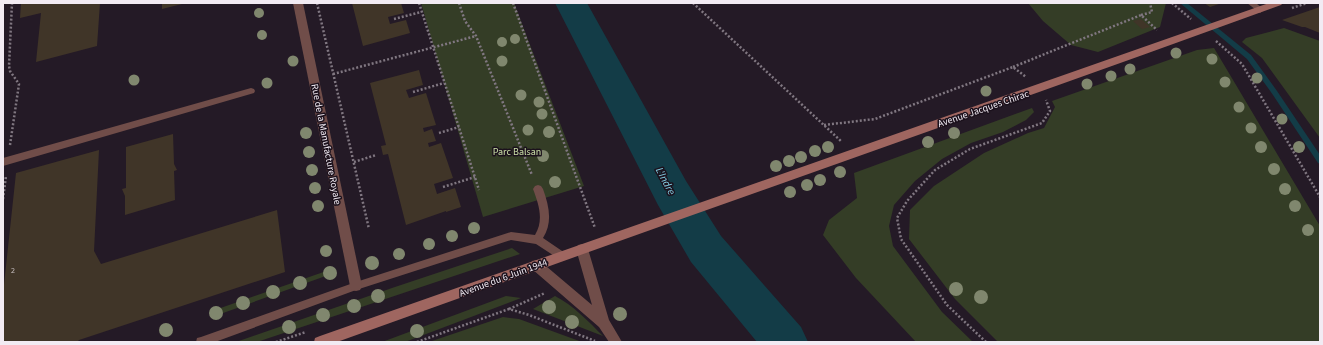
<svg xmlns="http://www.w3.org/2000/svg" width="1323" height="345" viewBox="0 0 1323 345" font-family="'Source Sans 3',sans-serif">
<rect width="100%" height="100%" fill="#241a26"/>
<g fill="#343d26">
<polygon points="421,3 514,3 584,186 483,217"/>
<polygon points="1028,3 1166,3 1160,27 1098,52 1071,45 1043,21"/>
<polygon points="1284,28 1320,41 1320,138 1262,58 1242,42 1246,38"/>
<polygon points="1214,48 1320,226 1320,342 998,342 955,299 909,239 910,210 934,186 984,153 1028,133 1044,128 1055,107 1052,101 1197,50"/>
<polygon points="1032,108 1034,112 1026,120 1003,132 971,143 942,159 915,181 894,205 889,226 893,246 942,312 973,342 916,342 856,278 823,235 829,220 857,198 854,173"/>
<polygon points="512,248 520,254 257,342 236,342 392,288"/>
<polygon points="335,268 334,273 212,317 212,311"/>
<polygon points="506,296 521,298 405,342 382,342"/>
<path d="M555,296C574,306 588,321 603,336L533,309Z"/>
<polygon points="503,317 519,319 582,342 429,342"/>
</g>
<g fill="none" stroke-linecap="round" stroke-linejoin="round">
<polygon fill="#133c47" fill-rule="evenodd" points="1180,3 1187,3 1251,55 1277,91 1320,155 1320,164 1318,163 1273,95 1247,59"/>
<polygon fill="#133c47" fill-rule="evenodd" points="555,3 587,3 686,181 721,236 801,327 808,342 757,342 691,262 658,205"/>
</g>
<g fill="#403528">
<polygon points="21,3 100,3 97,46 36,62 41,13 20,18"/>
<polygon points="162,3 182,3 182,4 162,9"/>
<polygon points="352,3 401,3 404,13 388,17 390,24 406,20 410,33 363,46"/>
<polygon points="1204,3 1222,3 1210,7"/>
<polygon points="1320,7 1320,33 1305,27 1302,27 1282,20"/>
<polygon points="1141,19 1150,27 1142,29 1133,21"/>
<polygon points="419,70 423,85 406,90 409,98 426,93 436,125 423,128 424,132 432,129 436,141 428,143 429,147 441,143 453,178 434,184 437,194 455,188 461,207 446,212 446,211 406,225 388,154 383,155 381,146 386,145 370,83"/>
<polygon points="173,134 174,164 177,170 174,171 175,200 125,215 125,196 122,189 126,188 126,147"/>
<polygon points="99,150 94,251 101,264 277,210 285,272 79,340 77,342 3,342 3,294 16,173"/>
</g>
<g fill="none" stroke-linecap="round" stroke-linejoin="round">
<g stroke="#807781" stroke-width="2.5" stroke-dasharray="2 2" stroke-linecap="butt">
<polyline points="317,3 369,229"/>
<polyline points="419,3 479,190"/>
<polyline points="459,3 465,21 476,36 532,175"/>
<polyline points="513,3 595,228"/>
<polyline points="693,3 842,142"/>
<polyline points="1172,3 1191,19"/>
<polyline points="1292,8 1307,3"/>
<polyline points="1141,15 1152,12 1150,3"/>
<polyline points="394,19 421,12"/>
<polyline points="1216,41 1242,64 1320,197"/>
<polyline points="1013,67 1141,15 1157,30"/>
<polyline points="333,74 476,36"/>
<polyline points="413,92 444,83"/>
<polyline points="824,125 875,119 1013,67 1026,77"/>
<polyline points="439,133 459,127"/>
<polyline points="10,145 19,84 10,71 9,66 12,3"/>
<polyline points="354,162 376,155"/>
<polyline points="443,187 475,177"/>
<polyline points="3,199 6,176"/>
<polyline points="509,309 545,293"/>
<polyline points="276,342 306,332"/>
<polyline points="417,342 509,309 529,315 595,341"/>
<polyline points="986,342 947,305 901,239 897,218 907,201 935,170 970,149 1042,123 1050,111 1046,100"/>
</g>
<g fill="#704d49" fill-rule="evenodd">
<polygon points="1247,3 1256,3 1264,10 1260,13"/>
<polygon points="251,88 254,89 255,91 254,93 3,166 3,158"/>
<path d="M538,185L541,186L543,189C549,206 553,222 543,238L565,253L567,256L565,259L562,260L559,259L536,244L511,240L356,290L215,342H196L197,338L201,337L356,282L511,232L535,235C544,220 539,205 533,189L535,186Z"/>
</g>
<g fill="#704d49" fill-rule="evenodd">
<polygon points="293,3 303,3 362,286 360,290 356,291 352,290 350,286"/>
<polygon points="582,244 586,245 588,249 609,320 622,342 609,342 599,327 532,269 530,265 532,261 536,260 540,261 592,305 576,249 578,245"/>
</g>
<path fill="#9f6660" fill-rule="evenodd" d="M1269,3H1283L1281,5C967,119 651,229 337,342H314L315,338L320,336Z"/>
</g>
<g fill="#80876e">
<circle cx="259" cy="13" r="5"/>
<circle cx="262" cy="35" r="5"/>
<circle cx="515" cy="39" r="5"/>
<circle cx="502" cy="42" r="5"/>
<circle cx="1176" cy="53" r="5.5"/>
<circle cx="1212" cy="59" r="5.5"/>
<circle cx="293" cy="61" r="5.5"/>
<circle cx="502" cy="61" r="5.5"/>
<circle cx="1130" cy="69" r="5.5"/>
<circle cx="1111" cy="76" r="5.5"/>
<circle cx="1257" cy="78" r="5.5"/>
<circle cx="134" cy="80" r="5.5"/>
<circle cx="1225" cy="82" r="5.5"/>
<circle cx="267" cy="83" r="5.5"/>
<circle cx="1087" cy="84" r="5.5"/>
<circle cx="986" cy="91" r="5.5"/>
<circle cx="521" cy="95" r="5.5"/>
<circle cx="539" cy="102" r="5.5"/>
<circle cx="1239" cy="107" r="5.5"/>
<circle cx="542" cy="114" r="5.5"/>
<circle cx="1282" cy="119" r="5.5"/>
<circle cx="1251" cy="128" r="5.5"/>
<circle cx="528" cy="130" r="5.5"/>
<circle cx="549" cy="132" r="6"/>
<circle cx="306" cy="133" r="6"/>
<circle cx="954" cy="133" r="6"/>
<circle cx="928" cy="142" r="6"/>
<circle cx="828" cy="147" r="6"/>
<circle cx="1261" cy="147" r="6"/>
<circle cx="1299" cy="147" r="6"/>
<circle cx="815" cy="151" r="6"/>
<circle cx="309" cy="152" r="6"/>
<circle cx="543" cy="156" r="6"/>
<circle cx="801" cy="157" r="6"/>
<circle cx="789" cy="161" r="6"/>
<circle cx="776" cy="166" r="6"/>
<circle cx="1274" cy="169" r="6"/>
<circle cx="312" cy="170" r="6"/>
<circle cx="840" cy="172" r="6"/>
<circle cx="820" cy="180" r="6"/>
<circle cx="555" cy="182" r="6"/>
<circle cx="807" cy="185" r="6"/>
<circle cx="315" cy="188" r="6"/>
<circle cx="1285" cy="189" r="6"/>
<circle cx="790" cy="192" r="6"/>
<circle cx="318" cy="206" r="6"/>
<circle cx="1295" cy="206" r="6"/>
<circle cx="474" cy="228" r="6"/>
<circle cx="1308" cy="230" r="6"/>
<circle cx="452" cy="236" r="6"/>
<circle cx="429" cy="244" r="6"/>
<circle cx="326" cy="251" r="6"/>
<circle cx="399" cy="254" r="6"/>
<circle cx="372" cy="263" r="7"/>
<circle cx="330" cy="273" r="7"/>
<circle cx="300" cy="283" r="7"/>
<circle cx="956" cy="289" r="7"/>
<circle cx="273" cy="292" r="7"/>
<circle cx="378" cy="296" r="7"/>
<circle cx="981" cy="297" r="7"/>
<circle cx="243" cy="303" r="7"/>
<circle cx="354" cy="306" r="7"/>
<circle cx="549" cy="307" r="7"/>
<circle cx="216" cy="313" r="7"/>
<circle cx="620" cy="314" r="7"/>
<circle cx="323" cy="315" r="7"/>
<circle cx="572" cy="322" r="7"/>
<circle cx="289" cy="327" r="7"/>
<circle cx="166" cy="330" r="7"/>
<circle cx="417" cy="331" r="7"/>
</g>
<g text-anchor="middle" stroke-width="3" stroke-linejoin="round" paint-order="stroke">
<g font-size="8" fill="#c6bec0">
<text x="13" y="273">2</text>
</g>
<g font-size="10" fill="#f2ebf3" stroke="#1b111c">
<text transform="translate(983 108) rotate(-19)" y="4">Avenue Jacques Chirac</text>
<text transform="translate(327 144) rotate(79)" y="4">Rue de la Manufacture Royale</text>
<text transform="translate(503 277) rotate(-20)" y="4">Avenue du 6 Juin 1944</text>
</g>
<g font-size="10" fill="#cce1a8" stroke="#1b111c">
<text x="517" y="155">Parc Balsan</text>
</g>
<g font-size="11" font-style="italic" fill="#82cbe1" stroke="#1b111c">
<text transform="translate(666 181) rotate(62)" y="4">L'Indre</text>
</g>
</g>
<rect width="1323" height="345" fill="none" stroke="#f2ebf3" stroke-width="8"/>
</svg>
